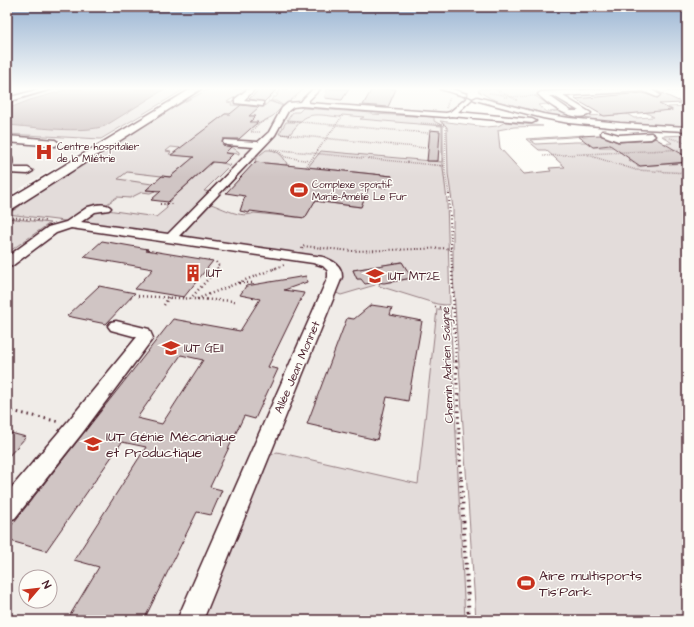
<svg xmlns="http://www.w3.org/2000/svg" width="694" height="627" viewBox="0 0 694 627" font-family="'Architects Daughter',sans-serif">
<rect width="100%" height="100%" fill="#fdfcf7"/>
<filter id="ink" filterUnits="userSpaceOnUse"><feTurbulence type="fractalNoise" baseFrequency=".025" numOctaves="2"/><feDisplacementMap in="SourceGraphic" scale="8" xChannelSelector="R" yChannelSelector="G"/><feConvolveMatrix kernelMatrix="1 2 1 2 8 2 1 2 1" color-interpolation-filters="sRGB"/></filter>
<g filter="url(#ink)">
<g fill="#f0ece8" fill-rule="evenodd">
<path d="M203,89H439L469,96L444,117L447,247L470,620H7V208ZM26,577H50V601H26Z"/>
<polygon points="7,134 61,136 101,139 7,197"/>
</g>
<g fill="#e3dcda" stroke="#967e82">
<polygon points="57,89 185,89 101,139 7,134 7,103"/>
<polygon points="209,89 249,89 237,99 233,98 227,102 232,103 231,105 263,107 270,101 283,106 273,116 258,124 250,122 255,116 225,114 195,137 226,140 223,143 234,144 232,147 239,152 239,154 171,147 166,151 171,152 169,154 194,157 170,177 127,172 118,179 152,184 146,190 155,191 150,193 142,192 130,198 117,197 100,209 156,217 167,208 166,204 215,160 218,162 230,165 204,191 212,192 169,234 8,214 20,206 32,194 159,115"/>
<polygon points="280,89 304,89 284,106 276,101 271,101 273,97 276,97 278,95 276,94 281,90"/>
<polygon points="480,89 595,89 598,91 538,94 540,96 535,96 548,104 538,105 547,112 558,111 573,116 619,115 607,103 634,118 654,117 629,103 658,111 673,110 668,107 687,106 687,126 627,124 554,116 498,101 490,98 478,91"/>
<path d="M303,108L372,113V114L434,117V121L443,126V168L447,200L450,304L446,305L437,304L379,286L380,281L390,279L392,282L412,278L402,262L353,270L357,279L365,278L376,282L375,285L341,295L334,292L337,266L180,237L211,204C223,208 241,219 254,213L305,218L315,201L360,207L369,186L388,187L392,176L308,167L321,151L442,162V126L360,119L364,117L342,115L340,117C326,116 310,111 301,121L287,120L293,112H299Z"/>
<polygon points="440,121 486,127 498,126 505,122 543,126 514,127 498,130 500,148 524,174 551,171 549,168 565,167 546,150 539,150 526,139 584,135 585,136 530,140 536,144 575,142 587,142 593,147 611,147 672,143 662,136 687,135 687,156 629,160 638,166 687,163 687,620 476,620 453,276 453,208 448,174 447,127"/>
<polygon points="286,122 300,122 289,135 279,134"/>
<path d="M266,150C276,149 283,155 287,164L286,165L255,162L256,158Z"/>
<polygon points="7,218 50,223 7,253"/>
<polygon points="437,309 450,310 465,620 201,620 268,457 277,452 418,484"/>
</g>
<path fill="#c0b1b1" stroke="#91777b" d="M69,89H165L105,126C80,134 35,127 7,125V109L30,100Z"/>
<g fill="#d0c5c4" stroke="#4a1f2b" fill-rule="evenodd">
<polygon points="260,89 276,90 264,102 249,99"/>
<polygon points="326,89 349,89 342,100 325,98"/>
<polygon points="372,89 396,89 388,107 363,105"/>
<polygon points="657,91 683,103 659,104 672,110 604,116 575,99 643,93 658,98 661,94"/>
<polygon points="241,105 259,107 249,116 256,116 250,122 258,122 239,139 223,139 223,145 231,147 225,153 233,154 224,163 212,162 168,202 151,200 161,191 146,190 162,176 170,177 194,157 171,155 225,114 230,114"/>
<polygon points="430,130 440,131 438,161 427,161"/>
<polygon points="600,135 618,142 651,140 655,138 687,157 687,162 640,166 610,145 593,147 578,136"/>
<polygon points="255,162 306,167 392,176 388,188 369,186 361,207 315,201 305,218 250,211 249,213 240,211 245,196 226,193"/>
<polygon points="102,241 148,249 146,250 213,261 184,297 135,289 153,269 84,257"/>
<polygon points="402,262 412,278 384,283 376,282 365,284 361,279 357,279 353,270"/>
<path d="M306,276L307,282L284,290L304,293L268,367L278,369L255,419L244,416L210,487L222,490L211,515L197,512L144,620H67L99,567L74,560L146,447L122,442L46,551L7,540V531L173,319L240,331L260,299L240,295L246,286ZM181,355L203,360L162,424L137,418Z"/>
<polygon points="99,286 135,293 106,324 67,316"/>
<polygon points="371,305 392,308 390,315 422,321 408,401 387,397 377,440 307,424 347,318 354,319"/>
<polygon points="7,432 26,437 7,458"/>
</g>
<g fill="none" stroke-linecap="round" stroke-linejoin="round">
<g stroke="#4a1f2b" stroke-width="3">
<g id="minor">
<polygon points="40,89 51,89 7,102 7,98"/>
<polygon points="248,89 255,89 244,100 263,102 263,106 235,103 235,99"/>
<path d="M313,89H320L309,100L308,103L446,113L450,112L468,97L472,99L458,112L532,119L536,121L532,123L451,116L446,117L301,106L293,107L288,111L275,135L179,236L323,257C333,261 342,265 342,277L203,620H177L328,277V271L323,266L313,263L71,228L56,233L12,266L7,267V257L48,227L66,222L88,207C95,205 106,202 111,208L109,210L95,212L81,222L168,234L254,147L227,145L224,144L223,142L224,140L258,142L269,132L282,108L288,103L301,102L304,98Z"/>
<polygon points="440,89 452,89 467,94 464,96"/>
<path d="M607,89H650L660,95L657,97L643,91L563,96L591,113C576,125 548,105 538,94L541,92ZM549,96H554L579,111H571Z"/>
<polygon points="477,97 543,114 569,118 620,123 687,127 687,131 620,128 569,123 543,118 475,100 473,99"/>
<polygon points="602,131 605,131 619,135 651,133 655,136 651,139 618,141 602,135 601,133"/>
<polygon points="7,136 55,140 59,143 55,146 7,142"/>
<polygon points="7,155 12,158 14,168 28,168 33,171 28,174 7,173"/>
<polygon points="116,321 149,329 153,338 83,432 15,518 7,521 7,493 69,420 137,337 111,330 108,326 111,322"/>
</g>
</g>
<g stroke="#4a1f2b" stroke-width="3">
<polygon id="major" points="191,89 201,89 12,209 7,210 7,200"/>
</g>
<g stroke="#4a1f2b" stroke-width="1.5" stroke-dasharray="0.5 1.5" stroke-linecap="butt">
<polyline points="495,89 517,100"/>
<polyline points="664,92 687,91"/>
<polyline points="489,93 504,95"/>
<polyline points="504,97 535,96"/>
<polyline points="268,99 278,89"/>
<polyline points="268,101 279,104"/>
<polyline points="446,108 450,97"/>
<polyline points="288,121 428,133"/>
<polyline points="421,123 444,125"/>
<polyline points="442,123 446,126 445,171 449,195"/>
<polyline points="260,132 251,132 257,125 269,119"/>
<polyline points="281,134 426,148"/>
<polyline points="670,138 687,143"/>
<polyline points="270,149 445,166"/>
<polyline points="277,150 285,157 310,161"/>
<polyline points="588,155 636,170 687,173"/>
<polyline points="543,156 687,149"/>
<polyline points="306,167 343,115"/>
</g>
<g stroke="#4a1f2b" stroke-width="2" stroke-dasharray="1 2.5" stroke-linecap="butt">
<polyline points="449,194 452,269"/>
<polyline points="160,204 174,204"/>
<polyline points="9,217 46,221"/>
<polyline points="302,249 303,246 352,251 452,248"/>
<polyline points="216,262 219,266 217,269"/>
<polyline points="273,269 284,265"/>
</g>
<g stroke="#4a1f2b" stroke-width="2.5" stroke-dasharray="1 3" stroke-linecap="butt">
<polyline points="452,268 456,362"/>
<polyline points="239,283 255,283"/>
<polyline points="138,296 235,301"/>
<polyline points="190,299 218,268"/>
<polyline points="197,299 276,268"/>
<polyline points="164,305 169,297"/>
<polyline points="435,307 453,308"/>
</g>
<g stroke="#4a1f2b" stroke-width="3" stroke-dasharray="1.5 4" stroke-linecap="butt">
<polyline points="456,361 461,480"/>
<polyline points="7,410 60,422"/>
</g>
<polyline stroke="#4a1f2b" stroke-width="4" stroke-dasharray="1.5 4.5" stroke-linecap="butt" points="461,479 469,620"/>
<use href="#minor" fill="#fdfcf7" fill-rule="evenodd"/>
<use href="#major" fill="#fdfcf7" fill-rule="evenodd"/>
</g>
</g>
<linearGradient id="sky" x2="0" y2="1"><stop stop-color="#98b3d2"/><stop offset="0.5" stop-color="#fefefb"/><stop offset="1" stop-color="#fefefb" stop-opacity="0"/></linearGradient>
<rect width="694" height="177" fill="url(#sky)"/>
<defs>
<g id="hospital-bare" transform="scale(1.38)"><path d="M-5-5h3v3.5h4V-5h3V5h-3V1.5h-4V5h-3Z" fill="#c8321e" stroke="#fdfcf7" stroke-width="2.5" paint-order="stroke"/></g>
<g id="stadium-bare" transform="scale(1.38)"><path d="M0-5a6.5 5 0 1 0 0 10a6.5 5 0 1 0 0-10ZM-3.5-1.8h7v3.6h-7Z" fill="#c8321e" stroke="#fdfcf7" stroke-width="2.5" paint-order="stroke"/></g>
<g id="building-bare" transform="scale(1.38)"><path d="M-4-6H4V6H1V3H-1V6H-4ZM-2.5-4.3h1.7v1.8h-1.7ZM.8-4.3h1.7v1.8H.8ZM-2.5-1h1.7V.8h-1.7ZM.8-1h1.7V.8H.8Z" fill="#c8321e" stroke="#fdfcf7" stroke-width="2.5" paint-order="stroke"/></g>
<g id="university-bare" transform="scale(1.38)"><path d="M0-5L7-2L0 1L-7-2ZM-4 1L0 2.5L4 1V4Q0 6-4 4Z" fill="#c8321e" stroke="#fdfcf7" stroke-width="2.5" paint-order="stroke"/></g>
</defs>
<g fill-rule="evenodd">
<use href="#hospital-bare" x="44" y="152"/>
<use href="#stadium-bare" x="299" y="190"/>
<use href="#building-bare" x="193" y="273"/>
<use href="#university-bare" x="375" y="276"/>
<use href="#university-bare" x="171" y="348"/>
<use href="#university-bare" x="93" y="444"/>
<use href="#stadium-bare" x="526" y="583"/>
</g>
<g text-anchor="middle" stroke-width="3" stroke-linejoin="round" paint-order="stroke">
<g font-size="10" fill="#4a1f2b" stroke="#fdfcf7" text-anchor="start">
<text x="57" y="150">Centre hospitalier<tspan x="57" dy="12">de la Milétrie</tspan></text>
<text x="312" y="188">Complexe sportif<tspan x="312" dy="12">Marie-Amélie Le Fur</tspan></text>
</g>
<g font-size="12" fill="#4a1f2b" stroke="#fdfcf7" text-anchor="start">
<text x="206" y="277">IUT</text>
<text x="388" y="280">IUT MT2E</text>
<text x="184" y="352">IUT GEII</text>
</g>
<g font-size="12" fill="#4a1f2b" stroke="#fdfcf7">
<text transform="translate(447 365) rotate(-92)" y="4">Chemin Adrien Saigne</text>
<text transform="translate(297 367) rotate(-67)" y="4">Allée Jean Monnet</text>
</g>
<g font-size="14" fill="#4a1f2b" stroke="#fdfcf7" text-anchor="start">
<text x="106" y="441">IUT Génie Mécanique<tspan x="106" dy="16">et Productique</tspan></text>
<text x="539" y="580">Aire multisports<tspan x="539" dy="16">Tis'Park</tspan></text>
</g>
</g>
<rect width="694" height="627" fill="none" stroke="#fdfcf7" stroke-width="24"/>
<rect x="12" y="12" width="670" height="603" fill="none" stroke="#4a1f2b" stroke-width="1.5" filter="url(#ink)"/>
<g transform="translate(38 589) rotate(62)"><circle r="19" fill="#fdfcf7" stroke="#b5a4a5"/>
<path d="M0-3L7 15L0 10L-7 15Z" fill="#c8321e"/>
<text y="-6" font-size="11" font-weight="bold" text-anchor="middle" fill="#4a1f2b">N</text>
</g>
</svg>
